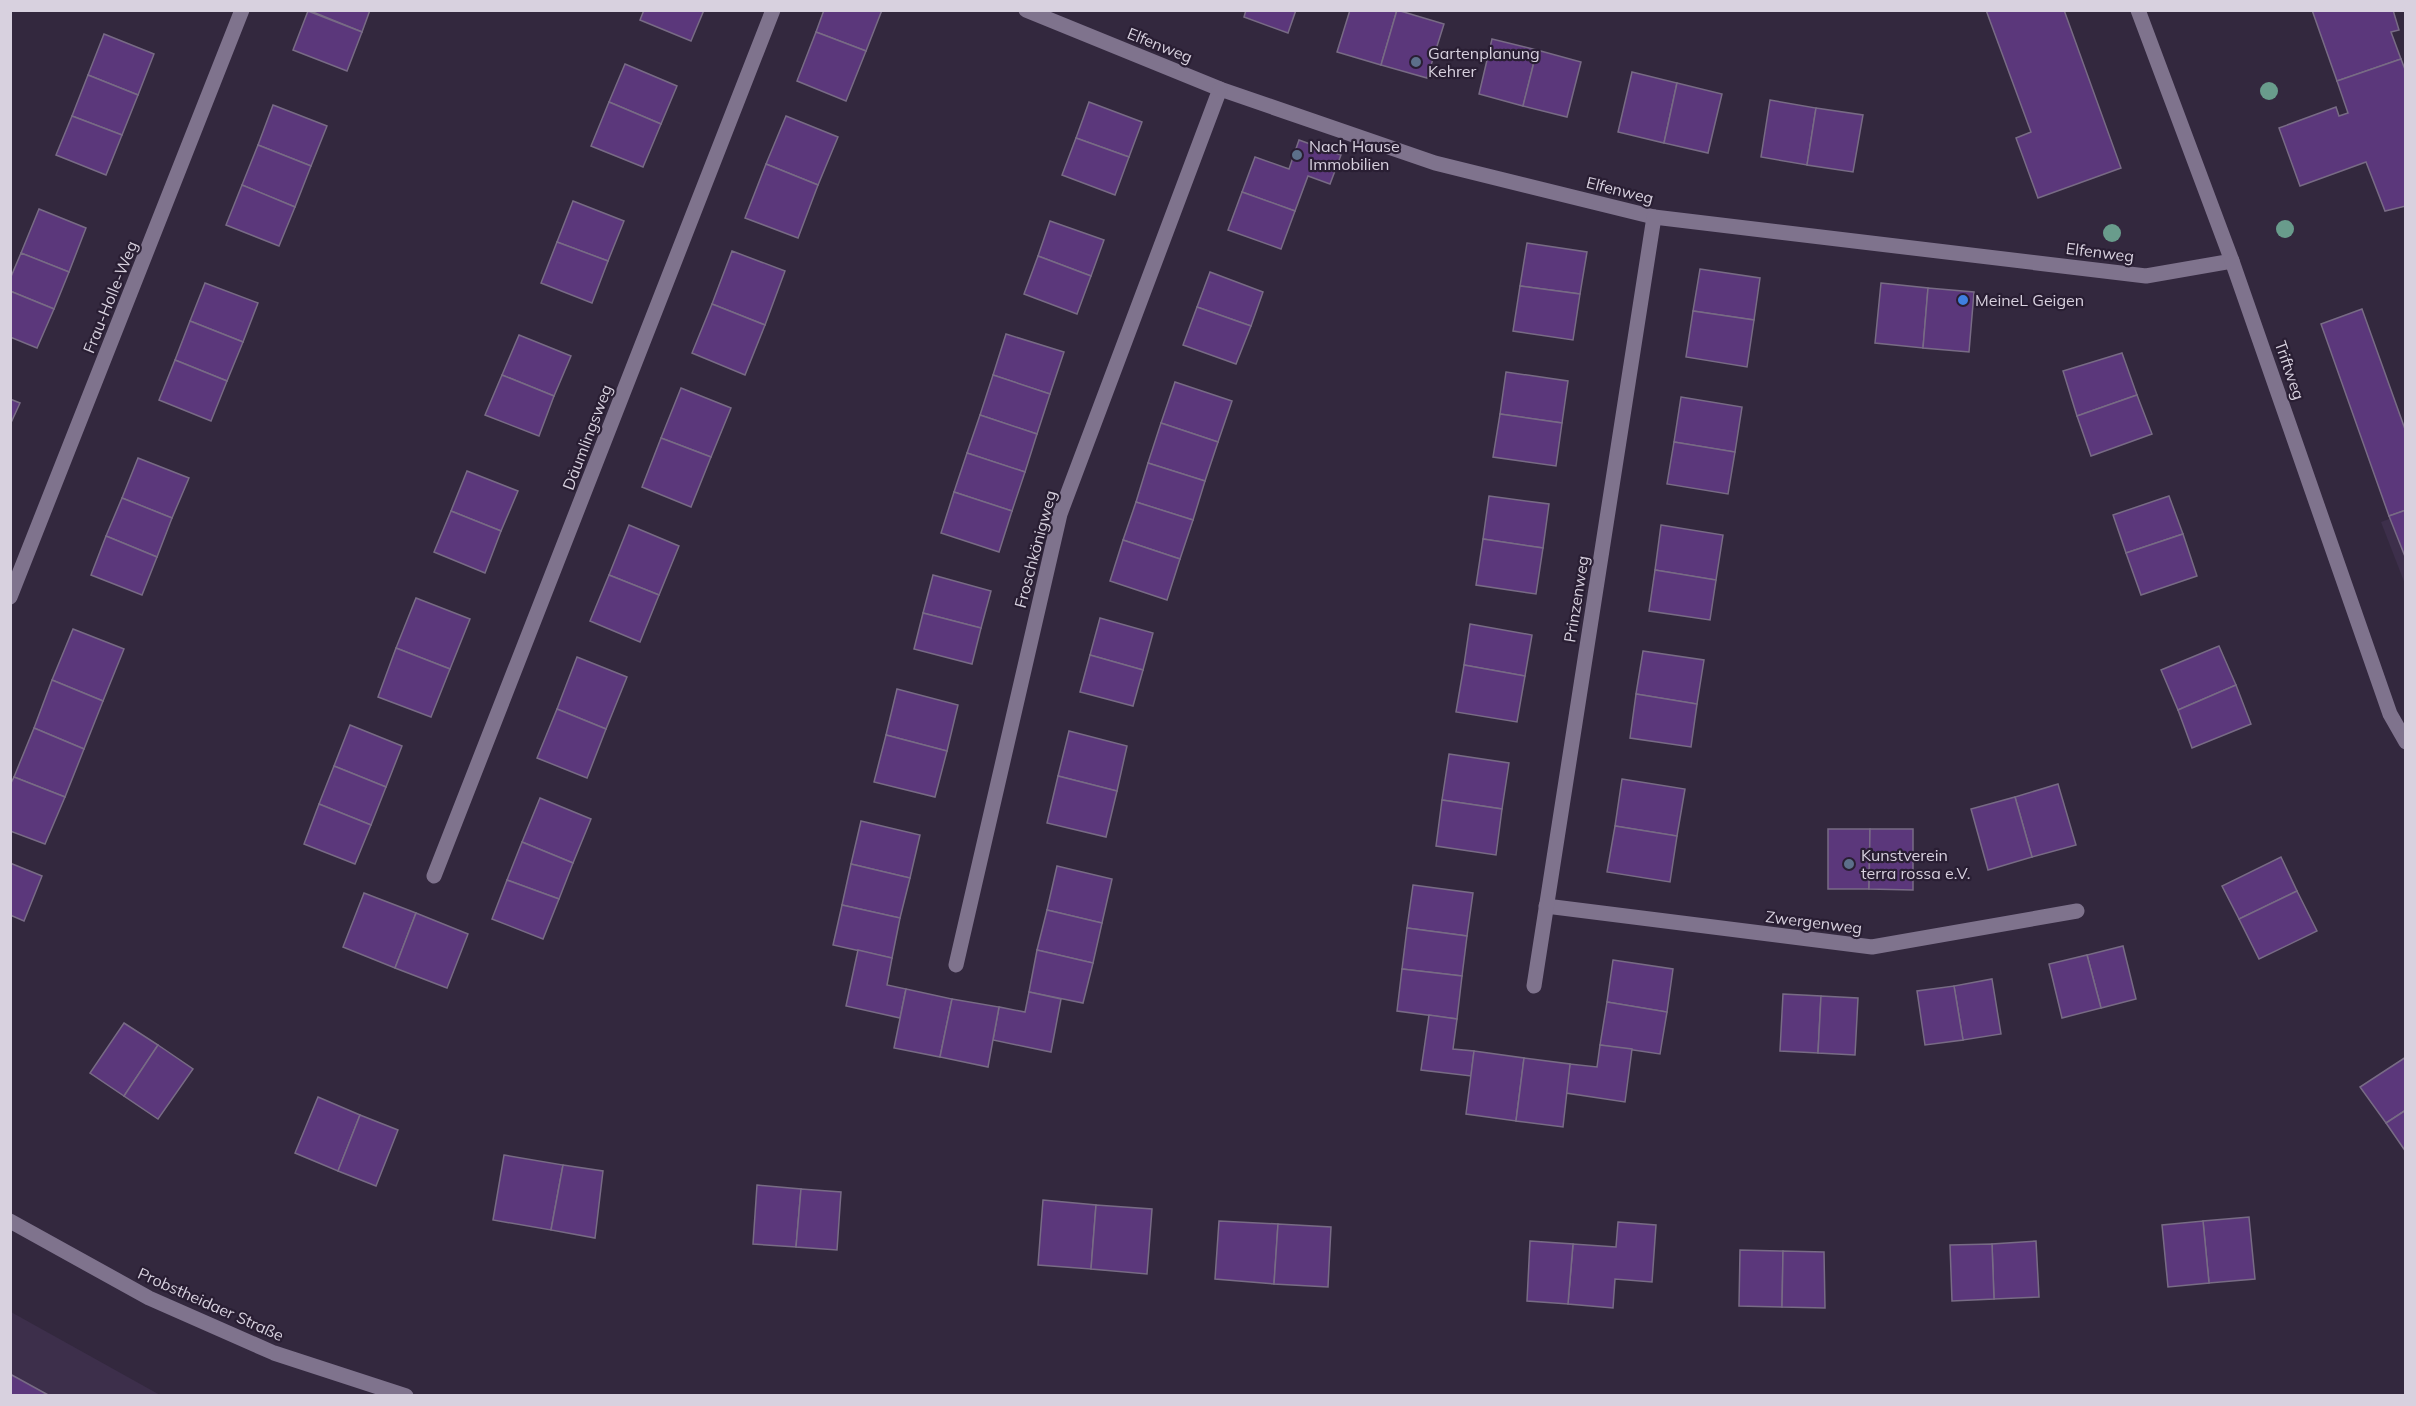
<svg xmlns="http://www.w3.org/2000/svg" width="2416" height="1406" viewBox="0 0 2416 1406" font-family="Mulish,sans-serif">
<rect width="100%" height="100%" fill="#33283e"/>
<g fill="#3d2f4b">
<polygon points="2405,513 2405,584 2381,522"/>
<polygon points="11,1312 160,1395 11,1395"/>
</g>
<g fill="#5b377b" stroke="#786b85" stroke-width="1.5">
<polygon points="308,10 370,10 362,32"/>
<polygon points="644,10 704,10 691,41 640,20"/>
<polygon points="824,10 882,10 866,51 816,32"/>
<polygon points="1246,10 1296,10 1288,33 1244,17"/>
<polygon points="1350,10 1397,10 1381,65 1337,52"/>
<polygon points="1397,10 1444,24 1427,78 1381,65"/>
<polygon points="1986,10 2064,10 2121,168 2038,198 2016,138 2031,132"/>
<polygon points="2312,10 2393,10 2399,30 2391,32 2401,59 2337,81"/>
<polygon points="308,11 362,32 347,71 293,50"/>
<polygon points="816,32 866,51 846,101 797,81"/>
<polygon points="104,34 154,54 138,95 88,75"/>
<polygon points="1492,39 1537,50 1523,106 1479,94"/>
<polygon points="1537,50 1581,62 1567,117 1523,106"/>
<polygon points="2401,59 2406,72 2406,206 2385,211 2366,162 2300,186 2279,128 2336,107 2339,116 2348,113 2337,81"/>
<polygon points="625,64 677,86 661,124 609,102"/>
<polygon points="1632,72 1677,83 1664,143 1618,132"/>
<polygon points="88,75 138,95 122,135 72,116"/>
<polygon points="1677,83 1722,94 1708,153 1664,143"/>
<polygon points="1770,100 1816,108 1807,165 1761,157"/>
<polygon points="609,102 661,124 643,167 591,146"/>
<polygon points="1089,102 1142,122 1129,157 1076,138"/>
<polygon points="273,105 327,126 311,166 258,145"/>
<polygon points="1816,108 1863,115 1853,172 1807,165"/>
<polygon points="72,116 122,135 106,175 56,155"/>
<polygon points="786,116 838,137 818,185 766,164"/>
<polygon points="1076,138 1129,157 1115,195 1062,175"/>
<polygon points="1299,140 1341,155 1330,184 1308,176 1295,211 1242,192 1255,157 1289,169"/>
<polygon points="258,145 311,166 295,207 242,185"/>
<polygon points="766,164 818,185 798,238 745,218"/>
<polygon points="242,185 295,207 279,246 226,225"/>
<polygon points="1242,192 1295,211 1281,249 1228,230"/>
<polygon points="573,201 624,221 608,261 557,242"/>
<polygon points="39,209 86,228 69,272 21,253"/>
<polygon points="1050,221 1104,240 1091,276 1038,256"/>
<polygon points="557,242 608,261 592,303 541,283"/>
<polygon points="1527,243 1587,252 1580,294 1520,286"/>
<polygon points="732,251 785,271 765,325 712,304"/>
<polygon points="21,253 69,272 54,309 10,291 10,279"/>
<polygon points="1038,256 1091,276 1077,314 1024,294"/>
<polygon points="1700,269 1760,278 1754,320 1693,311"/>
<polygon points="1210,272 1263,292 1251,326 1197,307"/>
<polygon points="205,283 258,303 243,342 190,321"/>
<polygon points="1881,283 1928,288 1923,348 1875,343"/>
<polygon points="1520,286 1580,294 1573,340 1513,331"/>
<polygon points="1928,288 1974,292 1969,352 1923,348"/>
<polygon points="10,291 54,309 37,348 10,337"/>
<polygon points="712,304 765,325 745,375 692,353"/>
<polygon points="1197,307 1251,326 1236,364 1183,345"/>
<polygon points="2362,309 2406,432 2406,510 2389,516 2321,324"/>
<polygon points="1693,311 1754,320 1747,367 1686,357"/>
<polygon points="190,321 243,342 227,381 175,360"/>
<polygon points="1006,334 1064,352 1050,394 993,375"/>
<polygon points="519,335 571,356 554,396 502,375"/>
<polygon points="2122,353 2137,395 2077,416 2063,371"/>
<polygon points="175,360 227,381 211,421 159,400"/>
<polygon points="1506,372 1568,381 1562,423 1500,414"/>
<polygon points="502,375 554,396 539,436 485,415"/>
<polygon points="993,375 1050,394 1037,434 980,415"/>
<polygon points="1175,382 1232,401 1218,442 1161,423"/>
<polygon points="681,388 731,408 711,457 661,438"/>
<polygon points="2137,395 2152,434 2091,456 2077,416"/>
<polygon points="1681,397 1742,407 1735,452 1674,442"/>
<polygon points="10,399 20,403 10,425"/>
<polygon points="1500,414 1562,423 1556,466 1493,457"/>
<polygon points="980,415 1037,434 1025,472 967,453"/>
<polygon points="1161,423 1218,442 1205,481 1148,463"/>
<polygon points="661,438 711,457 691,507 642,487"/>
<polygon points="1674,442 1735,452 1728,494 1667,484"/>
<polygon points="967,453 1025,472 1012,511 954,492"/>
<polygon points="138,458 189,478 172,518 122,498"/>
<polygon points="1148,463 1205,481 1193,520 1136,502"/>
<polygon points="467,471 518,491 501,531 451,511"/>
<polygon points="954,492 1012,511 999,552 941,533"/>
<polygon points="1489,496 1549,504 1543,548 1483,539"/>
<polygon points="2169,496 2183,534 2126,553 2113,515"/>
<polygon points="122,498 172,518 157,557 106,536"/>
<polygon points="1136,502 1193,520 1180,559 1123,540"/>
<polygon points="2406,510 2406,559 2389,516"/>
<polygon points="451,511 501,531 485,573 434,552"/>
<polygon points="629,525 679,546 659,595 609,575"/>
<polygon points="1661,525 1723,535 1716,580 1655,570"/>
<polygon points="2183,534 2197,576 2141,595 2126,553"/>
<polygon points="106,536 157,557 142,595 91,575"/>
<polygon points="1483,539 1543,548 1536,594 1476,585"/>
<polygon points="1123,540 1180,559 1167,600 1110,581"/>
<polygon points="1655,570 1716,580 1710,620 1649,611"/>
<polygon points="609,575 659,595 640,642 590,621"/>
<polygon points="933,575 991,591 981,628 923,613"/>
<polygon points="416,598 470,619 450,669 396,648"/>
<polygon points="923,613 981,628 972,664 914,649"/>
<polygon points="1100,618 1153,633 1143,670 1090,655"/>
<polygon points="1470,624 1532,635 1525,676 1464,665"/>
<polygon points="73,629 124,649 103,701 52,680"/>
<polygon points="2219,646 2236,685 2178,710 2161,670"/>
<polygon points="396,648 450,669 431,717 378,697"/>
<polygon points="1643,651 1704,660 1697,704 1636,694"/>
<polygon points="1090,655 1143,670 1133,706 1080,692"/>
<polygon points="577,657 627,677 606,729 557,709"/>
<polygon points="1464,665 1525,676 1517,722 1456,712"/>
<polygon points="52,680 103,701 84,749 34,728"/>
<polygon points="2236,685 2251,724 2192,748 2178,710"/>
<polygon points="897,689 958,705 947,751 886,735"/>
<polygon points="1636,694 1697,704 1691,747 1630,738"/>
<polygon points="557,709 606,729 587,778 537,758"/>
<polygon points="350,725 402,746 386,787 334,766"/>
<polygon points="34,728 84,749 65,797 14,777"/>
<polygon points="1069,731 1127,746 1117,791 1058,776"/>
<polygon points="886,735 947,751 935,797 874,782"/>
<polygon points="1449,754 1509,763 1502,809 1442,800"/>
<polygon points="334,766 386,787 371,825 319,804"/>
<polygon points="1058,776 1117,791 1106,837 1047,823"/>
<polygon points="14,777 65,797 45,844 10,831 10,785"/>
<polygon points="1622,779 1685,789 1677,836 1615,826"/>
<polygon points="2058,784 2076,845 2032,857 2015,797"/>
<polygon points="2015,797 2032,857 1988,870 1971,809"/>
<polygon points="540,798 591,819 573,863 522,842"/>
<polygon points="1442,800 1502,809 1496,855 1436,846"/>
<polygon points="319,804 371,825 355,864 304,844"/>
<polygon points="861,821 920,835 910,878 851,864"/>
<polygon points="1615,826 1677,836 1670,882 1607,872"/>
<polygon points="1828,829 1870,829 1869,889 1828,889"/>
<polygon points="1870,829 1913,829 1913,890 1869,889"/>
<polygon points="522,842 573,863 559,899 507,880"/>
<polygon points="2281,857 2297,891 2239,919 2222,886"/>
<polygon points="10,863 42,876 24,921 10,915"/>
<polygon points="851,864 910,878 900,918 842,905"/>
<polygon points="1057,866 1112,879 1102,923 1047,910"/>
<polygon points="507,880 559,899 543,939 492,919"/>
<polygon points="1413,885 1473,893 1467,936 1407,928"/>
<polygon points="2297,891 2317,931 2259,959 2239,919"/>
<polygon points="364,893 416,913 395,968 343,947"/>
<polygon points="842,905 900,918 892,958 833,945"/>
<polygon points="1047,910 1102,923 1093,963 1037,950"/>
<polygon points="416,913 468,934 447,988 395,968"/>
<polygon points="1407,928 1467,936 1462,976 1402,969"/>
<polygon points="2123,946 2136,999 2101,1008 2087,955"/>
<polygon points="858,950 892,958 887,985 906,989 900,1018 846,1006"/>
<polygon points="1037,950 1093,963 1083,1003 1029,992"/>
<polygon points="2087,955 2101,1008 2062,1018 2049,964"/>
<polygon points="1613,960 1673,969 1667,1012 1607,1002"/>
<polygon points="1402,969 1462,976 1457,1019 1397,1011"/>
<polygon points="1992,979 2001,1034 1963,1040 1954,986"/>
<polygon points="1954,986 1963,1040 1925,1045 1917,991"/>
<polygon points="906,989 952,999 940,1057 894,1048"/>
<polygon points="1029,992 1061,999 1051,1052 993,1040 999,1007 1025,1012"/>
<polygon points="1783,994 1821,996 1818,1053 1780,1051"/>
<polygon points="1821,996 1858,998 1855,1055 1818,1053"/>
<polygon points="952,999 999,1007 988,1067 940,1057"/>
<polygon points="1607,1002 1667,1012 1660,1054 1600,1045"/>
<polygon points="1429,1015 1457,1019 1453,1049 1474,1051 1471,1076 1421,1070"/>
<polygon points="124,1023 158,1045 124,1096 90,1073"/>
<polygon points="158,1045 193,1069 158,1119 124,1096"/>
<polygon points="1600,1045 1632,1049 1625,1102 1566,1093 1570,1064 1597,1067"/>
<polygon points="1474,1051 1524,1058 1516,1121 1466,1114"/>
<polygon points="2406,1057 2406,1110 2386,1123 2360,1087"/>
<polygon points="1524,1058 1570,1064 1563,1127 1516,1121"/>
<polygon points="318,1097 360,1115 338,1171 295,1153"/>
<polygon points="2406,1110 2406,1152 2386,1123"/>
<polygon points="360,1115 398,1130 376,1186 338,1171"/>
<polygon points="504,1155 563,1165 551,1230 493,1220"/>
<polygon points="563,1165 603,1171 595,1238 551,1230"/>
<polygon points="757,1185 801,1189 796,1247 753,1244"/>
<polygon points="801,1189 841,1192 837,1250 796,1247"/>
<polygon points="1043,1200 1096,1205 1091,1269 1038,1265"/>
<polygon points="1096,1205 1152,1209 1147,1274 1091,1269"/>
<polygon points="2249,1217 2255,1279 2209,1283 2203,1221"/>
<polygon points="1219,1221 1278,1224 1274,1284 1215,1279"/>
<polygon points="2203,1221 2209,1283 2168,1287 2162,1225"/>
<polygon points="1618,1222 1656,1225 1652,1282 1615,1279 1613,1308 1568,1304 1573,1244 1616,1247"/>
<polygon points="1278,1224 1331,1227 1328,1287 1274,1284"/>
<polygon points="1530,1241 1573,1244 1568,1304 1527,1301"/>
<polygon points="2036,1241 2039,1297 1994,1299 1992,1244"/>
<polygon points="1992,1244 1994,1299 1952,1301 1950,1245"/>
<polygon points="1740,1250 1783,1251 1782,1307 1739,1306"/>
<polygon points="1783,1251 1824,1252 1825,1308 1782,1307"/>
<polygon points="10,1374 50,1396 10,1396"/>
</g>
<g fill="none" stroke-linecap="round" stroke-linejoin="round">
<g stroke="#7f738d" stroke-width="15">
<polyline points="1026,10 1220,89 1435,163 1654,217 2146,276 2232,261"/>
<polyline points="2138,10 2232,261 2390,714 2406,742"/>
<polyline points="10,597 242,10"/>
<polyline points="434,876 773,10"/>
<polyline points="1546,906 1872,947 2077,911"/>
<polyline points="956,965 1060,514 1220,89"/>
<polyline points="1534,986 1654,217"/>
</g>
<polyline stroke="#7f738d" stroke-width="15" points="10,1221 149,1298 274,1353 406,1396"/>
</g>
<g fill="#699c8c">
<circle cx="2269" cy="91" r="9"/>
<circle cx="2285" cy="229" r="9"/>
<circle cx="2112" cy="233" r="9"/>
</g>
<g fill="#5c6f8a" stroke="#291e33" stroke-width="2">
<circle cx="1416" cy="62" r="6"/>
<circle cx="1297" cy="155" r="6"/>
<circle cx="1849" cy="864" r="6"/>
</g>
<circle fill="#3f7fe0" stroke="#291e33" stroke-width="2" cx="1963" cy="300" r="6"/>
<g text-anchor="middle" stroke-width="4.5" stroke-linejoin="round" paint-order="stroke">
<g font-size="16" fill="#d8d1df" stroke="#291e33">
<text transform="translate(1160 45) rotate(22)" y="6">Elfenweg</text>
<text transform="translate(1620 190) rotate(14)" y="6">Elfenweg</text>
<text transform="translate(2100 252) rotate(7)" y="6">Elfenweg</text>
<text transform="translate(110 297) rotate(-68)" y="6">Frau-Holle-Weg</text>
<text transform="translate(2290 370) rotate(71)" y="6">Triftweg</text>
<text transform="translate(587 437) rotate(-69)" y="6">Däumlingsweg</text>
<text transform="translate(1035 549) rotate(-75)" y="6">Froschkönigweg</text>
<text transform="translate(1576 599) rotate(-81)" y="6">Prinzenweg</text>
<text transform="translate(1814 922) rotate(7)" y="6">Zwergenweg</text>
<text transform="translate(211 1304) rotate(24)" y="6">Probstheidaer Straße</text>
</g>
<g font-size="16" fill="#d8d1df" stroke="#291e33" text-anchor="start">
<text x="1428" y="59">Gartenplanung<tspan x="1428" dy="18">Kehrer</tspan></text>
<text x="1309" y="152">Nach Hause<tspan x="1309" dy="18">Immobilien</tspan></text>
<text x="1975" y="306">MeineL Geigen</text>
<text x="1861" y="861">Kunstverein<tspan x="1861" dy="18">terra rossa e.V.</tspan></text>
</g>
</g>
<rect width="2416" height="1406" fill="none" stroke="#d8d1df" stroke-width="24"/>
</svg>
